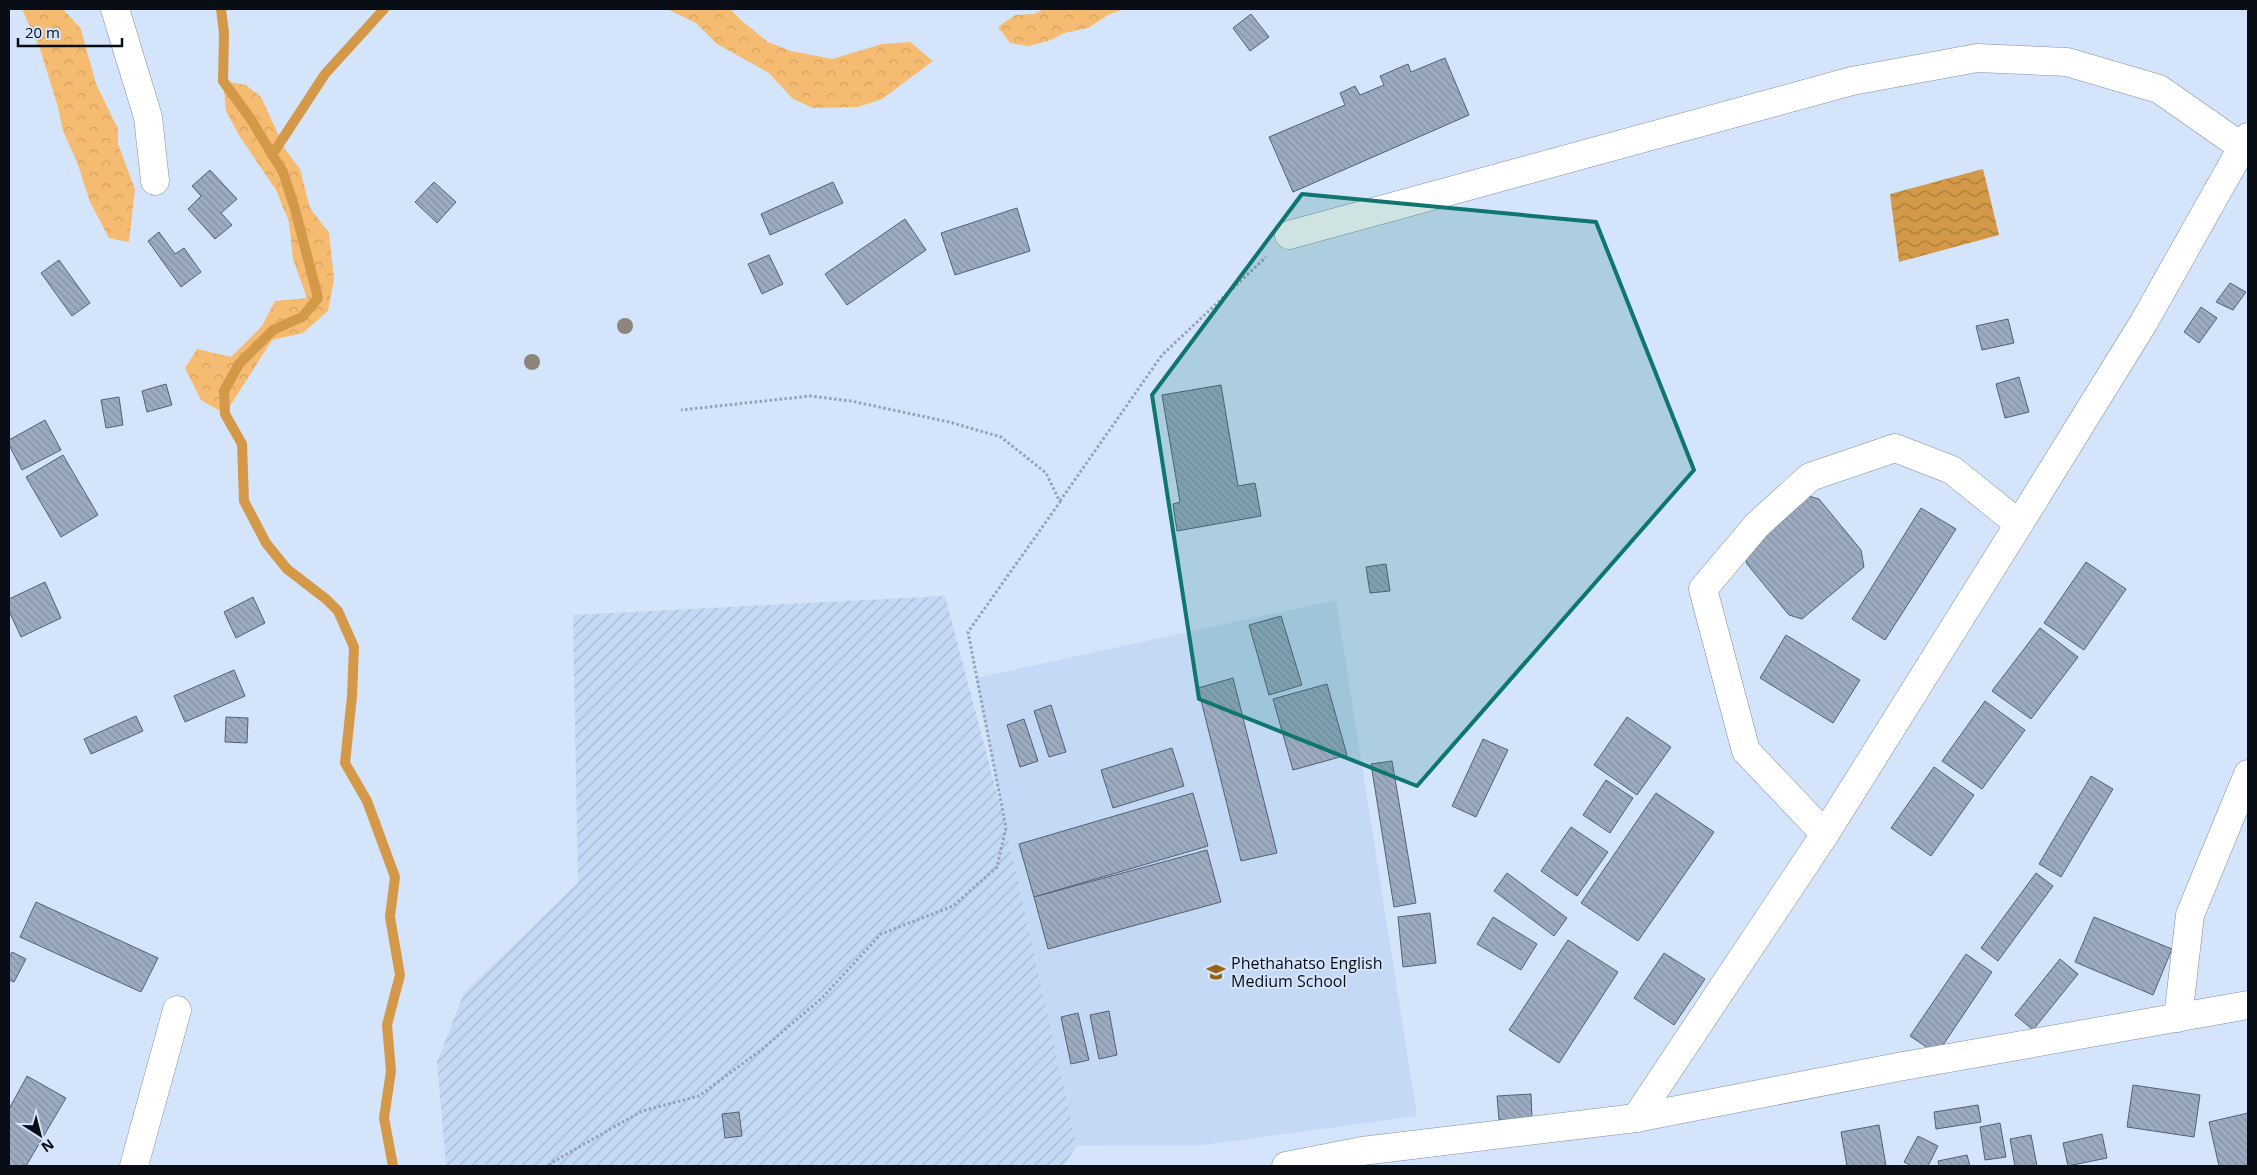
<svg xmlns="http://www.w3.org/2000/svg" width="2257" height="1175" viewBox="0 0 2257 1175" font-family="'Open Sans',sans-serif">
<defs>
<pattern id="industrial-furrows" width="10" height="10" patternUnits="userSpaceOnUse" patternTransform="scale(1.25)"><rect width="10" height="10" fill="#c4d9f5"/><path d="M-1 1l2-2M0 10L10 0M9 11l2-2" fill="none" stroke="#a7b9d1"/></pattern>
<pattern id="forest-crowns" width="20" height="18" patternUnits="userSpaceOnUse" patternTransform="scale(1.25)"><rect width="20" height="18" fill="#f5bc71"/><path d="M2 6a3 3 0 1 1 6 0M12 15a3 3 0 1 1 6 0" fill="none" stroke="#d1a061"/></pattern>
<pattern id="water-waves" width="16" height="10" patternUnits="userSpaceOnUse" patternTransform="scale(1.25)"><rect width="16" height="10" fill="#d39948"/><path d="M0 5q4-4 8 0t8 0" fill="none" stroke="#a97b3b"/></pattern>
<pattern id="building-back-hatch" width="6" height="6" patternUnits="userSpaceOnUse" patternTransform="scale(1.25)"><rect width="6" height="6" fill="#9cabc0"/><path d="M-1 5l2 2M0 0l6 6M5-1l2 2" fill="none" stroke="#8592a4"/></pattern>
</defs>
<rect width="100%" height="100%" fill="#d4e4fb"/>
<polygon fill="#c4d9f5" points="1336,600 1417,1116 1203,1145 1077,1146 1006,828 976,678"/>
<polygon fill="url(#industrial-furrows)" points="945,596 1006,828 1077,1146 1063,1166 446,1166 437,1062 464,993 578,883 573,615"/>
<g fill="url(#forest-crowns)">
<polygon points="22,9 63,9 81,29 96,84 118,129 118,144 135,189 129,242 109,238 90,202 77,162 63,131 58,107 40,49"/>
<polygon points="667,9 730,9 742,21 768,42 791,51 832,59 882,44 910,42 933,61 882,99 858,107 813,108 793,99 769,73 717,44 696,23"/>
<polygon points="1044,9 1124,9 1108,15 1088,28 1064,33 1051,40 1029,46 1010,43 998,27 1015,15 1034,14"/>
<polygon points="223,81 246,85 261,97 285,149 300,169 310,208 329,233 334,279 328,311 303,333 272,340 225,414 201,400 185,368 197,349 231,357 262,326 275,301 307,298 293,259 289,222 276,190 240,137 226,111"/>
</g>
<polygon fill="url(#water-waves)" points="1983,169 1999,235 1899,262 1890,194"/>
<g fill="none" stroke-linecap="round" stroke-linejoin="round">
<g stroke="#d39948" stroke-width="10">
<polyline points="221,9 224,33 223,81 250,118 283,172 295,209 318,298 302,317 273,330 239,364 224,391 225,414 242,444 244,501 266,543 287,569 326,599 338,611 354,647 352,696 345,763 367,801 395,877 390,917 400,975 387,1025 391,1071 384,1118 393,1166"/>
<polyline points="272,155 325,74 384,9"/>
</g>
</g>
<g fill="url(#building-back-hatch)" stroke="#536175">
<polygon points="1251,14 1269,37 1250,51 1233,28"/>
<polygon points="1445,58 1469,115 1293,192 1269,137 1345,105 1340,93 1355,86 1360,95 1384,85 1380,76 1408,64 1411,72"/>
<polygon points="210,170 237,199 221,213 232,225 215,239 188,209 201,196 192,186"/>
<polygon points="434,182 456,202 437,223 415,202"/>
<polygon points="833,182 843,203 770,235 761,214"/>
<polygon points="1017,208 1030,251 955,275 941,233"/>
<polygon points="905,219 926,250 847,305 825,274"/>
<polygon points="159,232 175,254 184,248 201,272 181,287 148,241"/>
<polygon points="769,255 783,284 762,294 748,264"/>
<polygon points="59,260 90,303 72,316 41,273"/>
<polygon points="2230,283 2246,292 2233,310 2216,302"/>
<polygon points="2201,307 2217,318 2199,343 2184,332"/>
<polygon points="2008,319 2014,343 1982,350 1976,326"/>
<polygon points="2019,377 2029,412 2005,418 1996,384"/>
<polygon points="166,384 172,405 147,412 142,391"/>
<polygon points="1221,385 1238,486 1255,483 1261,516 1177,531 1173,504 1180,502 1162,395"/>
<polygon points="119,397 123,425 106,428 101,400"/>
<polygon points="45,420 61,450 22,470 9,445 9,440"/>
<polygon points="63,455 98,515 61,537 26,477"/>
<polygon points="1805,495 1819,499 1861,550 1864,567 1802,619 1789,615 1747,564 1743,547"/>
<polygon points="1921,508 1956,529 1885,640 1852,619"/>
<polygon points="2086,562 2126,589 2084,650 2044,623"/>
<polygon points="1386,564 1390,591 1370,593 1366,567"/>
<polygon points="45,582 61,618 21,637 9,611 9,599"/>
<polygon points="253,597 265,623 236,638 224,612"/>
<polygon points="1281,616 1302,685 1269,695 1249,625"/>
<polygon points="2040,628 2078,657 2031,719 1992,691"/>
<polygon points="1786,635 1860,680 1833,723 1760,678"/>
<polygon points="234,670 245,696 185,722 174,696"/>
<polygon points="1233,678 1277,853 1241,861 1198,688"/>
<polygon points="1327,684 1347,755 1293,770 1273,699"/>
<polygon points="1985,701 2025,730 1982,789 1942,761"/>
<polygon points="1051,705 1066,752 1049,757 1034,711"/>
<polygon points="136,716 143,731 91,754 84,739"/>
<polygon points="226,717 248,718 247,743 225,742"/>
<polygon points="1627,717 1671,747 1637,795 1594,765"/>
<polygon points="1024,719 1038,761 1020,767 1007,725"/>
<polygon points="1483,739 1508,750 1476,817 1452,806"/>
<polygon points="1172,748 1184,786 1113,808 1101,770"/>
<polygon points="1392,761 1416,903 1394,907 1371,764"/>
<polygon points="1934,767 1974,795 1931,856 1891,828"/>
<polygon points="2091,776 2113,789 2061,877 2039,864"/>
<polygon points="1606,780 1633,798 1610,833 1583,815"/>
<polygon points="1193,793 1208,846 1034,897 1019,844"/>
<polygon points="1656,793 1714,832 1638,941 1581,903"/>
<polygon points="1571,827 1608,852 1577,896 1541,871"/>
<polygon points="1207,850 1221,902 1048,949 1034,897"/>
<polygon points="1507,873 1567,918 1554,936 1494,891"/>
<polygon points="2036,873 2053,886 1998,961 1981,948"/>
<polygon points="36,902 158,958 141,992 20,937"/>
<polygon points="1430,913 1436,963 1403,967 1398,917"/>
<polygon points="1493,917 1537,944 1521,970 1477,944"/>
<polygon points="2094,917 2172,949 2153,995 2075,962"/>
<polygon points="1568,940 1618,972 1559,1063 1509,1030"/>
<polygon points="12,952 26,959 14,982 9,980 9,958"/>
<polygon points="1664,953 1705,979 1674,1025 1634,998"/>
<polygon points="1966,954 1992,972 1937,1054 1910,1036"/>
<polygon points="2060,959 2078,974 2033,1030 2015,1015"/>
<polygon points="1109,1011 1117,1055 1099,1059 1090,1015"/>
<polygon points="1078,1013 1089,1060 1071,1064 1061,1017"/>
<polygon points="27,1076 66,1098 26,1166 9,1166 9,1109"/>
<polygon points="2133,1085 2200,1095 2194,1137 2127,1127"/>
<polygon points="1531,1094 1532,1119 1499,1120 1497,1096"/>
<polygon points="1978,1105 1981,1122 1936,1129 1934,1112"/>
<polygon points="739,1112 742,1136 725,1138 722,1114"/>
<polygon points="2248,1113 2248,1166 2219,1166 2209,1122"/>
<polygon points="2000,1123 2006,1157 1985,1160 1980,1127"/>
<polygon points="1879,1125 1886,1166 1847,1166 1841,1132"/>
<polygon points="2102,1134 2107,1158 2068,1166 2063,1143"/>
<polygon points="2031,1135 2037,1166 2015,1166 2010,1139"/>
<polygon points="1918,1136 1938,1146 1928,1166 1912,1166 1904,1162"/>
<polygon points="1967,1155 1970,1166 1939,1166 1938,1161"/>
</g>
<g fill="none" stroke-linecap="round" stroke-linejoin="round">
<g stroke="#8190a4" stroke-width="29">
<g id="minor">
<polyline points="115,9 148,117 155,181"/>
<polyline points="1289,235 1852,81 1977,58 2067,62 2159,89 2242,147"/>
<polyline points="1825,834 1746,751 1703,589 1757,525 1810,477 1895,448 1952,470 2019,524"/>
<polyline points="2178,1018 2190,915 2248,774"/>
<polyline points="1636,1118 1825,834 2019,524 2144,322 2248,137"/>
<polyline points="134,1166 177,1010"/>
<polyline points="1286,1166 1362,1151 1636,1118 1898,1067 2248,1005"/>
</g>
</g>
<g stroke="#95a2b4" stroke-width="3" stroke-dasharray="2.5 2.5" stroke-linecap="butt">
<polyline points="1060,501 1162,355 1266,257"/>
<polyline points="550,1166 551,1163 642,1111 699,1096 761,1050 822,998 881,934 953,906 997,867 1006,828 968,632 1060,502 1046,473 1001,437 949,422 851,401 810,396 681,410"/>
</g>
<use href="#minor" stroke="#fff" stroke-width="28"/>
</g>
<g fill="#8c857d">
<circle cx="625" cy="326" r="8"/>
<circle cx="532" cy="362" r="8"/>
</g>
<path fill="#0f766e" fill-opacity="0.2" stroke="#0f766e" stroke-width="4" stroke-linejoin="round" d="M1302,194L1596,222L1694,470L1417,786L1199,699L1152,395Z"/>
<defs>
<g id="school-bare" transform="scale(1.5)"><path d="M0-5L7-2L0 1L-7-2ZM-4 1L0 2.5L4 1V4Q0 6-4 4Z" fill="#966416" stroke="#d4e4fb" stroke-width="2.5" paint-order="stroke"/></g>
</defs>
<g fill-rule="evenodd">
<use href="#school-bare" x="1216" y="972"/>
</g>
<g text-anchor="middle" stroke-width="4" stroke-linejoin="round" paint-order="stroke">
<g font-size="16" fill="#090e16" stroke="#d4e4fb" text-anchor="start">
<text x="1231" y="969">Phethahatso English<tspan x="1231" dy="18">Medium School</tspan></text>
</g>
</g>
<rect width="2257" height="1175" fill="none" stroke="#090e16" stroke-width="20"/>
<g transform="translate(40 1135) rotate(144)" stroke="#d4e4fb" stroke-width="4" paint-order="stroke">
<path d="M0-4L9 19L0 12L-9 19Z" fill="#090e16"/>
<text y="-8" font-size="14" font-weight="bold" text-anchor="middle" fill="#090e16">N</text>
</g>
<path d="M18 38v8h104v-8" fill="none" stroke="#090e16" stroke-width="2.5"/>
<text x="25" y="38" font-size="15" fill="#090e16" stroke="#d4e4fb" stroke-width="4" paint-order="stroke">20 m</text>
</svg>
